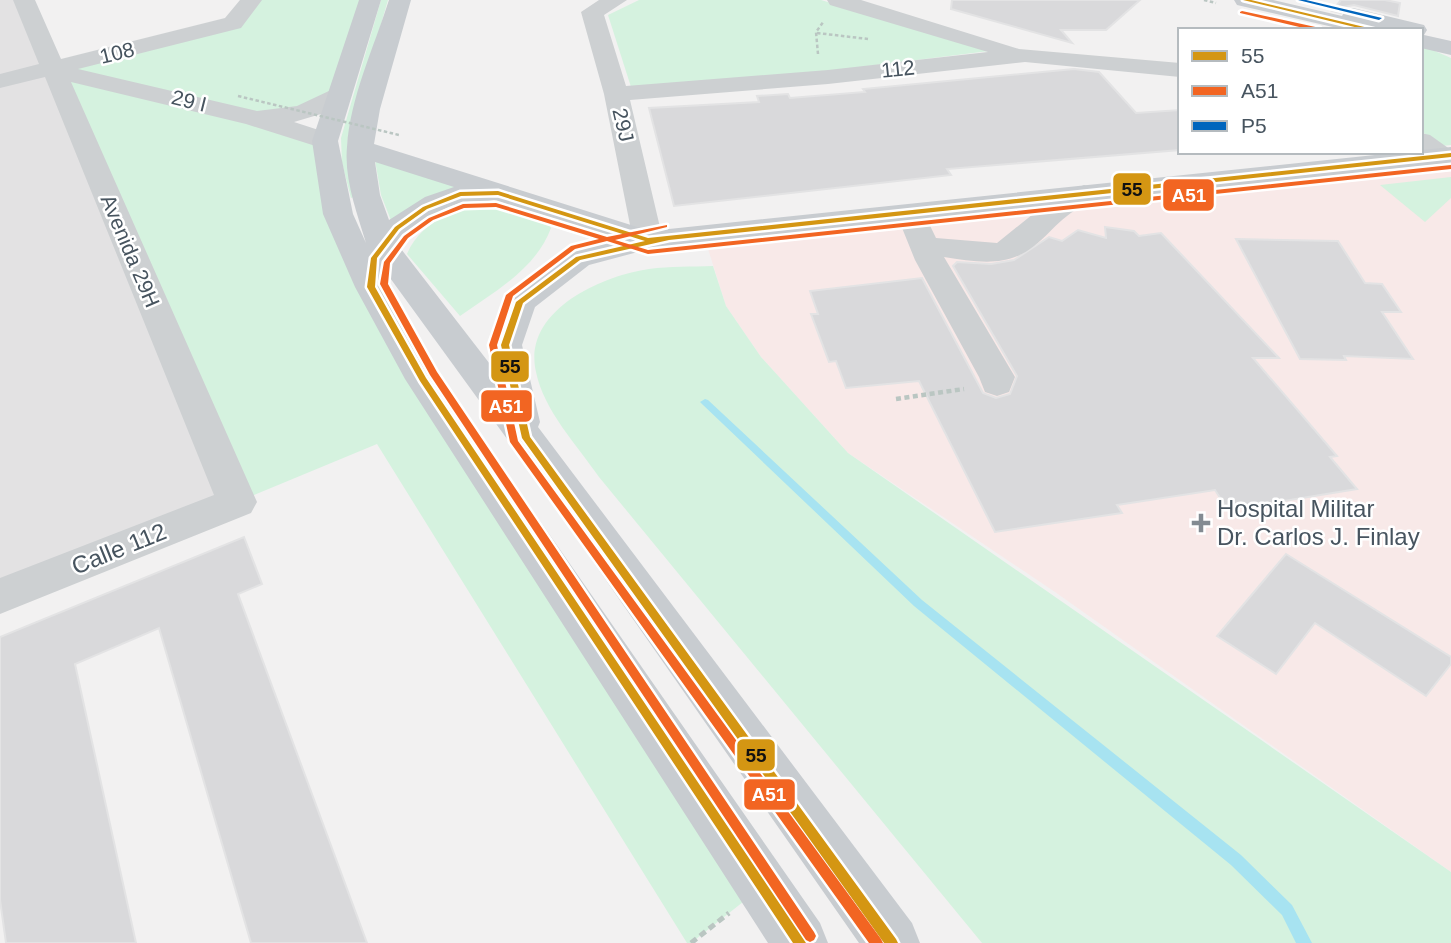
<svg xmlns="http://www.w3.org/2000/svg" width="1451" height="943" viewBox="0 0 1451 943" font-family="Arial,sans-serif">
<rect width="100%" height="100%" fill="#f2f1f1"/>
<polygon fill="#e3e2e3" points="0,0 24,0 237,502 0,596"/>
<polygon fill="#f8e9e8" points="1451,152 1451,872 1055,592 848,453 761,357 726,306 703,233"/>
<g fill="#d5f2df">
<polygon points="251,0 370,0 340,95 258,117 325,141 371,287 762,887 691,943 687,943 377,444 237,502 52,70 232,23"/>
<polygon points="381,0 388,0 348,137 347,154 356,196 351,198 342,163 341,138"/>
<polygon points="639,0 821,0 989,51 836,70 631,87 608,15"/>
<polygon points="1421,45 1451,58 1451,145 1442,146 1421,131"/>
<polygon points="375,160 458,187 392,223 381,195"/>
<polygon points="1451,177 1451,198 1425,222 1380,185"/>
<path d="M501,204L545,218L551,228C536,269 494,292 460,316L407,254C423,217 464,206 501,204Z"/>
<path d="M713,266L726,306L761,357L848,453L1451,872V943H982L599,477C577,445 544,411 536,372C522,311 601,276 649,269C670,266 692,267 713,266Z"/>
</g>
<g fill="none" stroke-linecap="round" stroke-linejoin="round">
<polygon fill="#a7e3f1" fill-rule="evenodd" points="705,399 708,400 922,600 1241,855 1292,905 1312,943 1296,943 1282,915 1231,865 914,606 702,404 700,402"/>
</g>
<g fill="#d9d9db" stroke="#e3e3e4" stroke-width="2">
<polygon points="952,0 1140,0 1106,30 1061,30 1072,43 951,9"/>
<polygon points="1341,0 1385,0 1400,3 1398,16 1354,5 1344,7 1341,13 1332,11"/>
<polygon points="1074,69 1099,72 1136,113 1180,110 1180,150 947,169 951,175 674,206 649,108 759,102 757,96 788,94 790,98 865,92 863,89"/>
<polygon points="1105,227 1134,231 1139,236 1161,233 1279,358 1253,358 1337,456 1330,457 1357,489 1228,510 1215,490 1117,505 1122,513 995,532 919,381 846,388 836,361 829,362 811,314 818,314 810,291 922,278 983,393 996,398 1010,394 1017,376 953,266 957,262 991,264 1014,260 1049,237 1062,241 1078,230 1106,238"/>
<polygon points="1236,239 1338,241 1365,283 1382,284 1401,312 1382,312 1413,359 1344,356 1346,360 1300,359"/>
<polygon points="244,537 262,584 238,594 367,943 251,943 159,628 75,664 136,943 6,943 0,900 0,637"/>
<polygon points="1286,554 1451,657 1451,664 1426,696 1315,623 1276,674 1217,636"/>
</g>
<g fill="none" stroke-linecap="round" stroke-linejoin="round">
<g stroke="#bac6c2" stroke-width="2.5" stroke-dasharray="3.5 2.5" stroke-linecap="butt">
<polyline points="1204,0 1216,3"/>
<polyline points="817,33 868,39"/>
<polyline points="818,54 816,32 824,21"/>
</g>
<polyline stroke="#bac6c2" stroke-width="4.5" stroke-dasharray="5 3.5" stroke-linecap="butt" points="896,399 964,389"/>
<polyline stroke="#bac6c2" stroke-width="5" stroke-dasharray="7 4.5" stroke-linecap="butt" points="691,943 729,913"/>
<g fill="#cdd0d2" fill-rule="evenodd">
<polygon points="13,0 35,0 61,59 225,18 240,0 262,0 241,28 78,69 257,111 297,106 331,90 349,90 352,95 331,111 294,122 334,135 338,141 334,147 325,149 246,124 71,82 257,502 251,513 0,614 0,578 214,495 45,77 0,88 0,74 39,64"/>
<polygon points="599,0 627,0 604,15 626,86 828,70 988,52 830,5 827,0 861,0 1019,49 1180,63 1180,77 1025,62 828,84 630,100 663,240 659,246 648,249 637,246 633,240 604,94 581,12"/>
<polygon points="1421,133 1430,135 1451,150 1451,162 1432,162 1419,152"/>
<path d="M1084,185L1094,188L1098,194C1091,205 1077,207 1067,216C1055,225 1046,237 1034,246C1007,268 977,262 944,257L1015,377L1009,392L997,396L985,392L979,377L915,260L896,213L901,207L911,204L921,207L936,238L997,243L1048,202Z"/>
</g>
<g fill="#c8ccd0" fill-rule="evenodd">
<path d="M359,0H381L338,141L353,214L366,243C357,213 344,179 347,147C350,98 374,47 389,0H411L380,109L374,144L650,231L1451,147V163L649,249L589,265L535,307L522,345L540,422L538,427L912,923L920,943H859L513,447L385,271L380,273L437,373L820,923L828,943H768L405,379L355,287L323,214L312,141ZM375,162L454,187L425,197L389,220L380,195ZM494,200L615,239L567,251L509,295L488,345L493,368L398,245C414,227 437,209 461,203C472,200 484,203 494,200Z"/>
<polygon points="1234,0 1273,0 1342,16 1345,10 1353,8 1424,25 1427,30 1424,35 1451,41 1451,55 1421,48 1421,30 1346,30 1237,5"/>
</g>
<polyline stroke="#bac6c2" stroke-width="2.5" stroke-dasharray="3.5 2.5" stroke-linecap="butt" points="238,96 399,135"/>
<g stroke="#fff" stroke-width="5">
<g id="bus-1">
<polygon points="1243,0 1251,0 1377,30 1367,30"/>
<polygon points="1451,153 1451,157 669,240 580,260 523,303 509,345 530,437 896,939 898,943 884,943 522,438 501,345 516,302 576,257 645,241 498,195 461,196 427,209 399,229 377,258 375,287 426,378 806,943 793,943 420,381 367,287 371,258 395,227 423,207 460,192 498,191 648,238"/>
</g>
</g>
<g stroke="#fff" stroke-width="5">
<g id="bus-2">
<polygon points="1242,11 1320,28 1322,30 1312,30 1240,13 1240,12"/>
<polygon points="1451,165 1451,169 648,254 607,241 575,249 513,296 497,345 518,441 881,939 883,943 869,943 510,442 489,345 506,295 571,246 599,239 496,207 464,208 433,220 408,238 390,263 388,284 437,372 814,932 816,936 814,940 810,942 806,940 430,375 380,284 384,262 404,236 429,218 463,204 496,203 607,237 667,225 667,227 615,240 648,250"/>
</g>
</g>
<g stroke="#fff" stroke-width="5">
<polygon id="bus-3" points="1298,0 1306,0 1382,18 1379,20"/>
</g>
<use href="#bus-1" fill="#d49613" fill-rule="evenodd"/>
<use href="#bus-2" fill="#f26522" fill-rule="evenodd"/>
<use href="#bus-3" fill="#0065bd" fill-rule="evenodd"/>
</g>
<path fill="#838b92" stroke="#fff" stroke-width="2.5" d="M1197.5 512.5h7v7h7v7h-7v7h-7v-7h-7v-7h7z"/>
<g text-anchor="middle" stroke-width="5" stroke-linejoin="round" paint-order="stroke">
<g font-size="21" fill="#47545f" stroke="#fff">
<text transform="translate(117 53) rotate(-14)" y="7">108</text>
<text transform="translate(898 69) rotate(-6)" y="7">112</text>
<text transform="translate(189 101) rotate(14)" y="7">29 I</text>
<text transform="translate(623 125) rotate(77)" y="7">29J</text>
<text transform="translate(130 251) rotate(67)" y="7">Avenida 29H</text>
</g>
<g font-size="24" fill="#47545f" stroke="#fff" text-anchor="start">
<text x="1217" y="517">Hospital Militar<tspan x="1217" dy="28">Dr. Carlos J. Finlay</tspan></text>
</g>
<g font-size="24" fill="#47545f" stroke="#fff">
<text transform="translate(119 549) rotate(-22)" y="8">Calle 112</text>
</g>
</g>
<g stroke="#fff" stroke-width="2.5">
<rect x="1112" y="172" width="40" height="34" rx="7" fill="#d49613"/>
<rect x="1162" y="178" width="53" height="34" rx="7" fill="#f26522"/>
<rect x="490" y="350" width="40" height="33" rx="7" fill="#d49613"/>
<rect x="480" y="389" width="53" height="34" rx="7" fill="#f26522"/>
<rect x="736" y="738" width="40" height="34" rx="7" fill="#d49613"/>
<rect x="743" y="778" width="53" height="33" rx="7" fill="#f26522"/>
</g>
<g font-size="19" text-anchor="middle" font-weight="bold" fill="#fff">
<text x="1189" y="202">A51</text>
<text x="506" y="413">A51</text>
<text x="769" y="801">A51</text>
</g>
<g font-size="19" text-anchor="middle" font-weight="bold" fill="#111">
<text x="1132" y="196">55</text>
<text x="510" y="373">55</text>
<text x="756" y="762">55</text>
</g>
<rect x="1178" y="28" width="245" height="126" fill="#ffffff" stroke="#b5bbbf" stroke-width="2"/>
<rect x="1192" y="51" width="35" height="10" fill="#d49613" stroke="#b5bbbf" stroke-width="2"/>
<text x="1241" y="63" font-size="21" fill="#47545f">55</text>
<rect x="1192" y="86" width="35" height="10" fill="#f26522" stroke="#b5bbbf" stroke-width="2"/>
<text x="1241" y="98" font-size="21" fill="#47545f">A51</text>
<rect x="1192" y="121" width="35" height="10" fill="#0065bd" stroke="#b5bbbf" stroke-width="2"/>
<text x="1241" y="133" font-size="21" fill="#47545f">P5</text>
</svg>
